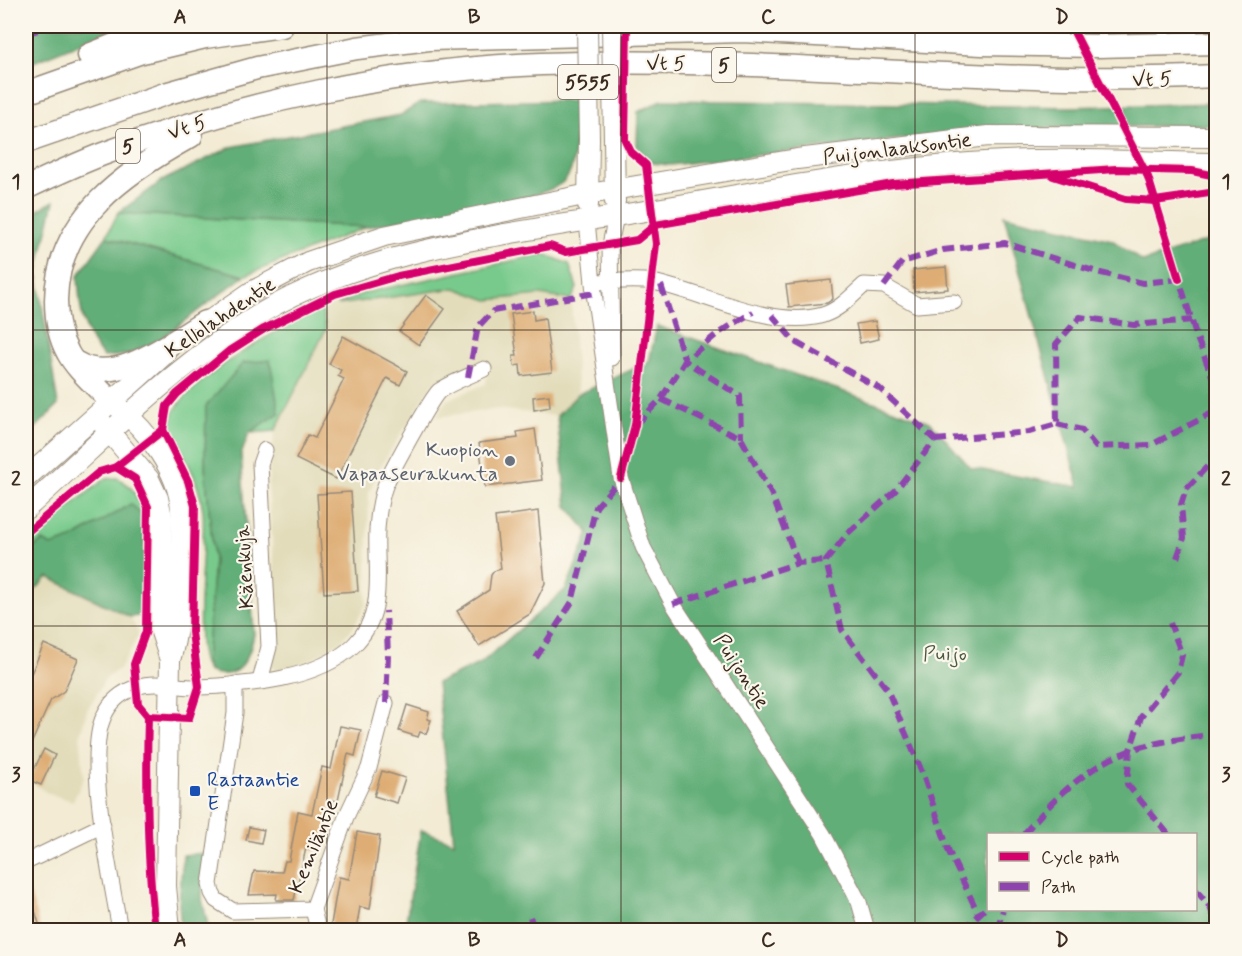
<svg xmlns="http://www.w3.org/2000/svg" width="1242" height="956" viewBox="0 0 1242 956" font-family="Mynerve,sans-serif">
<rect width="100%" height="100%" fill="#fbf7ec"/>
<filter id="ink" filterUnits="userSpaceOnUse"><feTurbulence type="fractalNoise" baseFrequency=".0167" numOctaves="2"/><feDisplacementMap in="SourceGraphic" scale="12" xChannelSelector="R" yChannelSelector="G"/><feConvolveMatrix kernelMatrix="1 2 1 2 8 2 1 2 1" color-interpolation-filters="sRGB"/></filter>
<filter id="wash" filterUnits="userSpaceOnUse"><feTurbulence type="fractalNoise" baseFrequency=".008" numOctaves="4" result="noise"/><feDisplacementMap in="SourceGraphic" scale="24" xChannelSelector="R" yChannelSelector="G"/><feGaussianBlur stdDeviation="1.35" result="paint"/><feColorMatrix in="noise" values="0 0 0 0 0 0 0 0 0 0 0 0 0 0 0 0 0 1.4 0 .05"/><feComposite in="paint" operator="in"/></filter>
<g filter="url(#wash)">
<rect width="100%" height="100%" fill="#f3ebd4"/>
<g fill="#e2dcba">
<polygon points="455,288 488,300 540,295 571,300 578,394 557,416 498,409 437,417 447,400 486,384 488,359 433,383 379,469 369,492 366,604 353,628 340,642 309,661 284,669 271,668 275,639 274,564 268,483 275,431 326,329 321,305 337,305"/>
<polygon points="48,577 130,617 139,634 120,668 106,678 87,710 80,734 84,778 73,801 49,794 26,779 26,599"/>
</g>
<g fill="#78ca8c" stroke="#5a7a55" stroke-width="1.5">
<polygon points="118,213 366,227 244,276 106,237"/>
<polygon points="544,254 569,264 577,288 571,300 540,295 488,300 455,288 337,305 364,293"/>
<path d="M321,305L326,329L275,431L249,433L279,413L206,406L205,467L214,561L206,662L208,671C190,650 207,543 203,510C198,478 186,457 169,430C170,424 171,417 174,412C193,376 284,327 321,305Z"/>
<path d="M117,478C135,486 139,501 145,518L131,504L72,539L51,546L43,541L26,553V541L105,479Z"/>
</g>
<g fill="#62ae78" stroke="#4e6c4b" stroke-width="1.5" fill-rule="evenodd">
<polygon points="26,26 123,26 26,65"/>
<path d="M575,100C575,119 578,160 568,176C562,187 543,192 531,196L366,227L118,213L162,181L231,147L401,115L420,103Z"/>
<polygon points="662,100 1069,107 1216,103 1216,125 990,129 670,165 652,163 637,147 638,112"/>
<polygon points="54,201 37,273 58,405 26,438 26,217"/>
<path d="M1004,215L1112,240L1143,262L1216,238V274L1206,291L1216,295V930H407L406,922L421,830L454,842L437,683L481,663L566,589L589,533L567,506L557,416L578,394L649,362L657,326L930,422L971,468L1079,487ZM988,834H1196V910H988Z"/>
<path d="M106,237L244,276L159,340L127,355L104,357C81,332 80,308 78,276Z"/>
<path d="M270,360L279,413L249,433L241,455L254,634C249,660 238,683 208,671L206,663L214,561L205,467L206,406L243,363Z"/>
<polygon points="131,504 145,518 143,615 130,617 48,577 26,599 26,553 43,541 51,546 72,539"/>
<polygon points="204,853 202,899 209,930 181,930 179,903 183,855"/>
</g>
<g id="blocks">
<g fill="#dead75">
<polygon points="946,267 948,289 914,292 913,270"/>
<polygon points="831,280 833,299 827,303 789,307 786,285"/>
<polygon points="426,295 445,309 419,345 399,331"/>
<polygon points="533,311 534,320 545,318 552,372 521,376 520,365 514,366 513,356 517,356 511,314"/>
<polygon points="875,321 879,339 860,343 856,324"/>
<polygon points="343,336 407,371 400,385 387,378 336,479 296,459 308,435 315,438 344,379 338,376 341,370 329,364"/>
<polygon points="549,395 550,407 534,410 533,397"/>
<polygon points="535,429 542,480 485,487 479,443 518,438 517,432"/>
<polygon points="351,492 358,591 324,593 317,494"/>
<polygon points="538,511 545,583 530,614 479,646 457,611 489,590 491,575 494,571 501,569 495,517"/>
<polygon points="44,644 78,659 64,691 51,700 26,755 26,674 30,676"/>
<polygon points="407,705 429,712 427,719 431,720 426,734 420,732 418,737 399,731"/>
<polygon points="340,726 361,730 355,756 348,754 338,801 331,800 323,843 318,842 317,850 306,848 294,900 276,900 277,894 249,895 254,871 282,872 285,861 289,861 298,811 312,814 322,767 331,769"/>
<polygon points="44,749 55,755 41,785 29,780"/>
<polygon points="382,771 405,778 397,803 374,796"/>
<polygon points="249,827 264,830 261,843 246,840"/>
<polygon points="357,832 380,836 370,909 360,907 356,930 330,930 339,877 349,879"/>
<polygon points="26,888 28,888 41,930 26,930"/>
</g>
</g>
</g>
<g filter="url(#ink)">
<use href="#blocks" fill-opacity="0" stroke="#978a79" stroke-width="1.5"/>
<g fill="none" stroke-linecap="round" stroke-linejoin="round">
<g stroke="#978a79" stroke-width="17">
<g id="minor">
<polyline points="587,221 594,293 621,478 643,547 673,604 823,834 859,902 867,930"/>
<path d="M593,282C612,282 634,279 653,282C702,292 773,330 823,315C839,310 852,296 864,285L884,286L917,305L954,302"/>
<polyline points="612,358 610,245 616,216"/>
<polyline points="260,681 269,647 260,464 265,450"/>
<polyline points="235,684 235,713 210,884 212,893 216,900 233,911 313,909 346,817 369,768 386,703"/>
<polyline points="26,862 103,825"/>
<polyline points="313,909 318,930"/>
<path d="M120,930C112,882 84,757 104,716C110,702 122,692 137,687C156,680 179,688 200,687C248,685 318,680 354,645C387,612 375,572 377,530C378,515 380,500 385,486C390,473 431,398 439,391C452,382 470,376 484,369"/>
</g>
</g>
<g stroke="#978a79" stroke-width="22">
<g id="major">
<polyline points="614,138 615,202"/>
<polyline points="588,205 589,139"/>
<polyline points="193,332 251,292 308,262 384,236 589,194 797,159 988,136 1216,137"/>
<path d="M119,408C148,431 178,471 181,509C182,530 181,552 180,573C179,604 179,631 170,660L166,886L170,930"/>
<polyline points="102,423 149,479 158,498 162,517 161,632 170,660"/>
<polyline points="26,478 165,354"/>
<path d="M26,509C102,441 175,364 263,312C365,252 488,237 602,218C730,198 856,170 985,162C1061,157 1140,162 1216,163"/>
</g>
</g>
<g stroke="#978a79" stroke-width="25">
<g id="highway">
<polyline points="89,55 163,26"/>
<polyline points="26,93 142,52 205,37 282,26"/>
<polyline points="26,142 168,93 257,68 357,48 429,39 743,31 982,44 1098,46 1216,43"/>
<path d="M26,188C51,176 77,164 103,154C240,102 396,69 542,64C767,55 992,87 1216,76"/>
<path d="M77,363C115,387 172,342 205,322"/>
<path d="M110,401C97,386 77,370 68,353C59,337 56,318 56,300C57,218 126,172 191,136"/>
</g>
</g>
<use href="#minor" stroke="#fff" stroke-width="15"/>
<use href="#major" stroke="#fff" stroke-width="20"/>
<use href="#highway" stroke="#fff" stroke-width="22"/>
<g stroke="#978a79" stroke-width="22" stroke-linecap="butt">
<g id="major-bridge">
<polyline points="587,26 589,139"/>
<polyline points="612,26 614,138"/>
</g>
</g>
<use href="#major-bridge" stroke="#fff" stroke-width="20"/>
<g stroke="#8e44ad" stroke-width="6" stroke-dasharray="12 6" stroke-linecap="butt">
<polyline points="26,34 49,26"/>
<polyline points="661,285 685,361 740,396 741,438"/>
<polyline points="884,286 902,262 943,250 1005,243 1097,272 1143,283 1179,279 1197,338 1216,386"/>
<polyline points="772,315 795,342 879,388 935,440 895,491 848,533 826,561 842,630 887,689 922,772 949,852 978,913"/>
<polyline points="468,377 478,327 493,311 594,293"/>
<polyline points="661,399 741,438 772,495 798,563"/>
<polyline points="636,424 661,399 685,361 717,334 753,312"/>
<polyline points="1057,424 1082,430 1096,447 1151,445 1216,411"/>
<polyline points="935,440 1029,432 1057,424 1056,344 1080,317 1134,325 1192,320"/>
<polyline points="1177,558 1184,538 1181,505 1186,489 1216,457"/>
<polyline points="673,604 798,563 826,561"/>
<polyline points="536,658 572,602 596,507 621,478"/>
<polyline points="386,703 388,655 386,611"/>
<path d="M1024,834C1053,799 1086,767 1129,751C1155,741 1189,738 1216,734"/>
<polyline points="1168,834 1127,784 1130,750 1141,717 1178,672 1182,655 1170,623"/>
<polyline points="1196,890 1210,907 1216,924"/>
<polyline points="530,917 535,930"/>
<polyline points="962,930 988,906"/>
<polyline points="997,930 1003,910"/>
</g>
<g stroke="#fbf7ec" stroke-width="11">
<g id="cycleway">
<polyline points="1071,26 1148,177 1179,279"/>
<polyline points="1053,176 1126,199 1155,201 1216,192"/>
<path d="M116,467L135,479L148,507L146,631L134,664L138,704L148,716C146,788 147,859 155,930"/>
<polyline points="621,478 635,425 656,244 646,165 631,152 625,140 627,26"/>
<polyline points="26,533 99,472 116,467 163,430"/>
<polyline points="148,716 189,718 199,687 192,632 195,506 188,481 163,430 167,406 177,394 229,351 264,329 335,294 398,276 550,246 566,252 637,240 655,225 893,184 1116,169 1192,171 1216,176"/>
</g>
</g>
<use href="#cycleway" stroke="#d6006c" stroke-width="8"/>
</g>
</g>
<path fill="none" stroke="#3b2a1e" stroke-width="1.5" stroke-opacity="0.55" d="M327,26V930M621,26V930M915,26V930M26,330H1216M26,626H1216"/>
<circle fill="#6b7280" stroke="#fbf7ec" stroke-width="2" cx="510" cy="461" r="6"/>
<rect fill="#1a4fb4" stroke="#fbf7ec" stroke-width="2" x="189" y="785" width="12" height="12" rx="3"/>
<g text-anchor="middle" stroke-width="4.5" stroke-linejoin="round" paint-order="stroke">
<g fill="#fbf7ec" stroke="#75685c" stroke-width="1.5">
<rect x="712" y="48" width="24" height="34" rx="4.5"/>
<rect x="558" y="65" width="60" height="34" rx="4.5"/>
<rect x="116" y="129" width="24" height="34" rx="4.5"/>
</g>
<g font-size="20" font-weight="bold" fill="#3b2a1e">
<text x="724" y="72">5</text>
<text x="588" y="89">5555</text>
<text x="128" y="153">5</text>
</g>
<g font-size="21" fill="#3b2a1e" stroke="#fbf7ec">
<text x="666" y="70">Vt 5</text>
<text transform="translate(1152 79) rotate(-1)" y="7">Vt 5</text>
<text transform="translate(187 127) rotate(-18)" y="7">Vt 5</text>
<text transform="translate(897 148) rotate(-7)" y="7">Puijonlaaksontie</text>
<text transform="translate(220 317) rotate(-34)" y="7">Kellolahdentie</text>
<text transform="translate(244 567) rotate(-93)" y="7">Käenkuja</text>
<text transform="translate(742 671) rotate(57)" y="7">Puijontie</text>
<text transform="translate(313 846) rotate(-68)" y="7">Kemiläntie</text>
</g>
<g font-size="21" fill="#5b616d" stroke="#fbf7ec" text-anchor="end">
<text x="498" y="456">Kuopion<tspan x="498" dy="24">Vapaaseurakunta</tspan></text>
</g>
<g font-size="21" fill="#4d5a3f" stroke="#fbf7ec">
<text x="945" y="660">Puijo</text>
</g>
<g font-size="21" fill="#164399" stroke="#fbf7ec" text-anchor="start">
<text x="207" y="786">Rastaantie<tspan x="207" dy="24">E</tspan></text>
</g>
</g>
<rect width="1242" height="956" fill="none" stroke="#fbf7ec" stroke-width="66"/>
<rect x="987" y="833" width="210" height="78" fill="#fbf7ec" stroke="#aea59a" stroke-width="1.5"/>
<rect x="999" y="852" width="30" height="9" fill="#d6006c" stroke="#aea59a" stroke-width="1.5"/>
<text x="1041" y="863" font-size="18" fill="#3b2a1e">Cycle path</text>
<rect x="999" y="882" width="30" height="9" fill="#8e44ad" stroke="#aea59a" stroke-width="1.5"/>
<text x="1041" y="893" font-size="18" fill="#3b2a1e">Path</text>
<rect x="33" y="33" width="1176" height="890" fill="none" stroke="#3b2a1e" stroke-width="2"/>
<g font-size="20" text-anchor="middle" font-weight="bold" fill="#3b2a1e">
<text x="180" y="23">A</text>
<text x="474" y="23">B</text>
<text x="768" y="23">C</text>
<text x="1062" y="23">D</text>
<text x="16" y="188">1</text>
<text x="1226" y="188">1</text>
<text x="16" y="485">2</text>
<text x="1226" y="485">2</text>
<text x="16" y="781">3</text>
<text x="1226" y="781">3</text>
<text x="180" y="946">A</text>
<text x="474" y="946">B</text>
<text x="768" y="946">C</text>
<text x="1062" y="946">D</text>
</g>
</svg>
